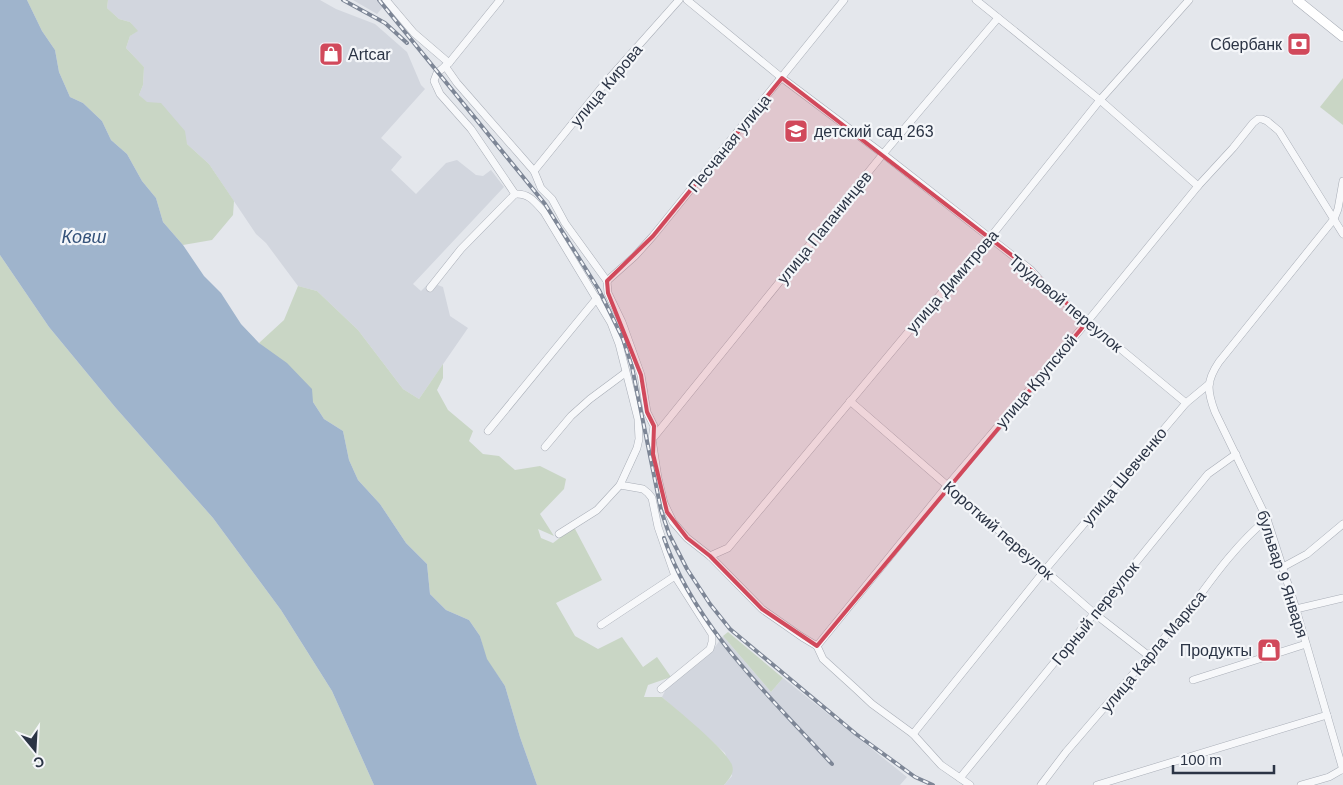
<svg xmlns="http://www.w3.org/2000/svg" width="1343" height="785" viewBox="0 0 1343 785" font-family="Helvetica,sans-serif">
<rect width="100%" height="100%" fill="#e4e7ec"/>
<g fill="#d2d6de">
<polygon points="108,0 320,0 336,9 375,24 407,52 421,85 425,89 381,138 402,157 391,170 416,194 446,163 457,160 476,175 483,176 491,170 504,187 413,284 421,291 430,282 443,287 450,316 468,328 419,399 403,389 358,330 317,291 298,286 266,243 256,234 209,164 187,144 139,95 143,85 144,67 126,48 130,36 137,31 130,22 119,19 107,8"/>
<polygon points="353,0 377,0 383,7 377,14"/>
<polygon points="723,636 771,692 783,678 907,777 900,785 724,785 732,776 725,753 662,697 666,689 712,651"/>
</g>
<g fill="#c9d6c5">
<polygon points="27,0 108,0 107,8 119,19 130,22 138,31 130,36 126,48 144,67 143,85 139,95 147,102 161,103 185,131 187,144 209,164 234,201 233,215 212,240 183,245 163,222 156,198 142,181 127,154 111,140 102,121 83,103 70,97 59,72 55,50 42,31"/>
<polygon points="1343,78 1343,125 1320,107"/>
<polygon points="0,255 49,327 115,407 213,518 281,610 332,691 374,785 0,785"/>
<path d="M298,286L317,291L358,330L403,389L419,399L443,364V378L437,390L448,410L473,431L469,441L483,454L499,456L515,470L540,466L566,479L564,489L540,514L554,536L538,529L541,538L553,543L574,527L602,580L556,603L575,636L598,649L622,637L643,667L657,657L671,677L648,685L644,697H662C677,710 726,749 732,765C735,773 729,779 724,785H537L520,737L505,686L486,659L480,636L469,620L446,610L430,594L427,564L406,543L380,504L358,480L349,460L343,431L324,419L313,402L259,343L284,320Z"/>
<polygon points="728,632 783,678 771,692 723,636"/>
</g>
<polygon fill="#9fb4cc" points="0,0 27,0 42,31 55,50 59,72 70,97 83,103 102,121 111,140 127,154 142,181 156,198 163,222 183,245 204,276 221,293 241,324 259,343 287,363 312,389 313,402 324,419 343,431 349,460 358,480 380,504 406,543 427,564 430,594 446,610 469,620 480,636 487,659 505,686 520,737 537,785 374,785 332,691 281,610 213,518 115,407 49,327 0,255"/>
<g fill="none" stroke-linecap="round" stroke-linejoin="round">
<g stroke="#a9aeb7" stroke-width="8">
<g id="street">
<polyline points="386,0 414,33 449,63"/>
<polyline points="500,0 449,63 437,73 434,81 440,94 471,129 515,194"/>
<polyline points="687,0 782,78 883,154 1031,270 1047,288 1186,403"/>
<polyline points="976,0 1100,100 1198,186"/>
<polyline points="445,66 457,83 534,171 541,188 552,199 565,223 607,281"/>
<polyline points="534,171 606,82 679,0"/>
<path d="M1343,181L1338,209L1334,219L1219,362C1206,381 1207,391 1215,412L1267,519L1296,609L1343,770"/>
<path d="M515,194C529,193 535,202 544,212L611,323L619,344L638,419L639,439L637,448L620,485L643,489L648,493L652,498L658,527L675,576L712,634V642L710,649L661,689"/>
<polyline points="607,281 608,293 622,322 641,375 647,412 654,426 652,439 658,478 664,503 673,522 687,538 710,556 762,609 802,637 817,646 823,659 856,689 872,704 913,734 941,765 970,785"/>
<polyline points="607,281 635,256 653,236 844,0"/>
<polyline points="430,288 461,249 515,194"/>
<polyline points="850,401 1095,614 1149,656"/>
<polyline points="488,431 597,298"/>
<polyline points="654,437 883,154 998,18"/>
<polyline points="545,447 571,416 590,399 625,373"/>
<polyline points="559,534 597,510 620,485"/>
<polyline points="710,556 728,548 924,313 989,239 1100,100 1189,0"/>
<polyline points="1283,567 1307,554 1343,524"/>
<polyline points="1296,609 1343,598"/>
<polyline points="601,625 675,576"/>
<polyline points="817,646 947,486 1087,322 1198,186 1233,148 1253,123 1258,119 1262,119 1267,121 1279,131 1343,234"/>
<polyline points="1193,680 1306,644"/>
<polyline points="913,734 1045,570 1186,403 1209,384"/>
<polyline points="960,778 1208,474 1236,454"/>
<path d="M1041,785L1066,752L1195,602C1216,573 1239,542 1267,519"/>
<polyline points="1097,785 1327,715"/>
<polyline points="1301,785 1329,777 1343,769"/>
</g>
</g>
<g stroke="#a9aeb7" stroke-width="10">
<polyline id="secondary" points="1297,0 1343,37"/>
</g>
<use href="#street" stroke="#f7f8fa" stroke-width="7"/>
<use href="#secondary" stroke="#fff" stroke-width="9"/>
<g stroke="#7d8696" stroke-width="4">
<g id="rail">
<polyline points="343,0 385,23 407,43"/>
<polyline points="379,0 545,204 599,290 623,339 632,367 661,510 669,534 687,569 710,604 730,629 856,734 915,777 933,785"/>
<path d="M664,538C694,626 770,697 832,764"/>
</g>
</g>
<use href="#rail" stroke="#f4f6f9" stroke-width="2" stroke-dasharray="5.5" stroke-linecap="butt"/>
</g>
<path fill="#d1495b" fill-opacity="0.2" stroke="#d1495b" stroke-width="4" stroke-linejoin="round" d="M782,78L1031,270L1087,322L817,646L762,609L710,556L687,538L667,512L653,454L654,426L647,412L641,375L608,293L607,281L653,236Z"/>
<defs>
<g id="bank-square" transform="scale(1.25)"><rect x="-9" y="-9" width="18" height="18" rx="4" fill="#d1495b" stroke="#f4f6f9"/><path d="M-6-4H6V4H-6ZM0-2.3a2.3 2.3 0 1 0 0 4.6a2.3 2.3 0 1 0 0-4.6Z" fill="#fff"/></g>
<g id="shop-square" transform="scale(1.25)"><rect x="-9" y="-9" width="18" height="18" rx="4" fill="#d1495b" stroke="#f4f6f9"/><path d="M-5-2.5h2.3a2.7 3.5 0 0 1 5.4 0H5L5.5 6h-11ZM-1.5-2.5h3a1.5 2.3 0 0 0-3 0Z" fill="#fff"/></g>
<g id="school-square" transform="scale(1.25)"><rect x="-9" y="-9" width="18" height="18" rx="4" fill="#d1495b" stroke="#f4f6f9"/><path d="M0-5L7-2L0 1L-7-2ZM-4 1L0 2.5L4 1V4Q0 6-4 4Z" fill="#fff"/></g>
</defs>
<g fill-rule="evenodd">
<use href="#bank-square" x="1299" y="44"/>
<use href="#shop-square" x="331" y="54"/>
<use href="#school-square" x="796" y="131"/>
<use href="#shop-square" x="1269" y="650"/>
</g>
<g text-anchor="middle" stroke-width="4.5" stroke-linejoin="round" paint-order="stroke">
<g font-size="16" fill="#2b3445" stroke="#f4f6f9" text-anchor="end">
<text x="1282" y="50">Сбербанк</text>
<text x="348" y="60" text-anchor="start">Artcar</text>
<text x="814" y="137" text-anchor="start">детский сад 263</text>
<text x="1252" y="656">Продукты</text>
</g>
<g font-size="16" fill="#2b3445" stroke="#f4f6f9">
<text transform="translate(606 85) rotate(-50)" y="6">улица Кирова</text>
<text transform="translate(729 143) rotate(-51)" y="6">Песчаная улица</text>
<text transform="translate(824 227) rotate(-51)" y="6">улица Папанинцев</text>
<text transform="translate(952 281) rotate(-49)" y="6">улица Димитрова</text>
<text transform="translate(1066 303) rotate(40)" y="6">Трудовой переулок</text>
<text transform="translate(1036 381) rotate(-50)" y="6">улица Крупской</text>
<text transform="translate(1124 476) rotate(-50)" y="6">улица Шевченко</text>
<text transform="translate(999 530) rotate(41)" y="6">Короткий переулок</text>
<text transform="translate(1283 574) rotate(72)" y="6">бульвар 9 Января</text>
<text transform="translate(1095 613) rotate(-51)" y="6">Горный переулок</text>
<text transform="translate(1153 651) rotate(-50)" y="6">улица Карла Маркса</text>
</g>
<g font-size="18" font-style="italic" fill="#34527a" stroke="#f4f6f9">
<text x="84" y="243">Ковш</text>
</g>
</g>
<g transform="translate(35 750) rotate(162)" stroke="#f4f6f9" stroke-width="4" paint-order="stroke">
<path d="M0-4L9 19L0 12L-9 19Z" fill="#2b3445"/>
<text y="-8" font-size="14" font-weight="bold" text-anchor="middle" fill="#2b3445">С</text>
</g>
<path d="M1173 765v8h101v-8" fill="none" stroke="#2b3445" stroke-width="2.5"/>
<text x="1180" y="765" font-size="15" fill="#2b3445" stroke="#f4f6f9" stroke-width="4" paint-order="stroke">100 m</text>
</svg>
